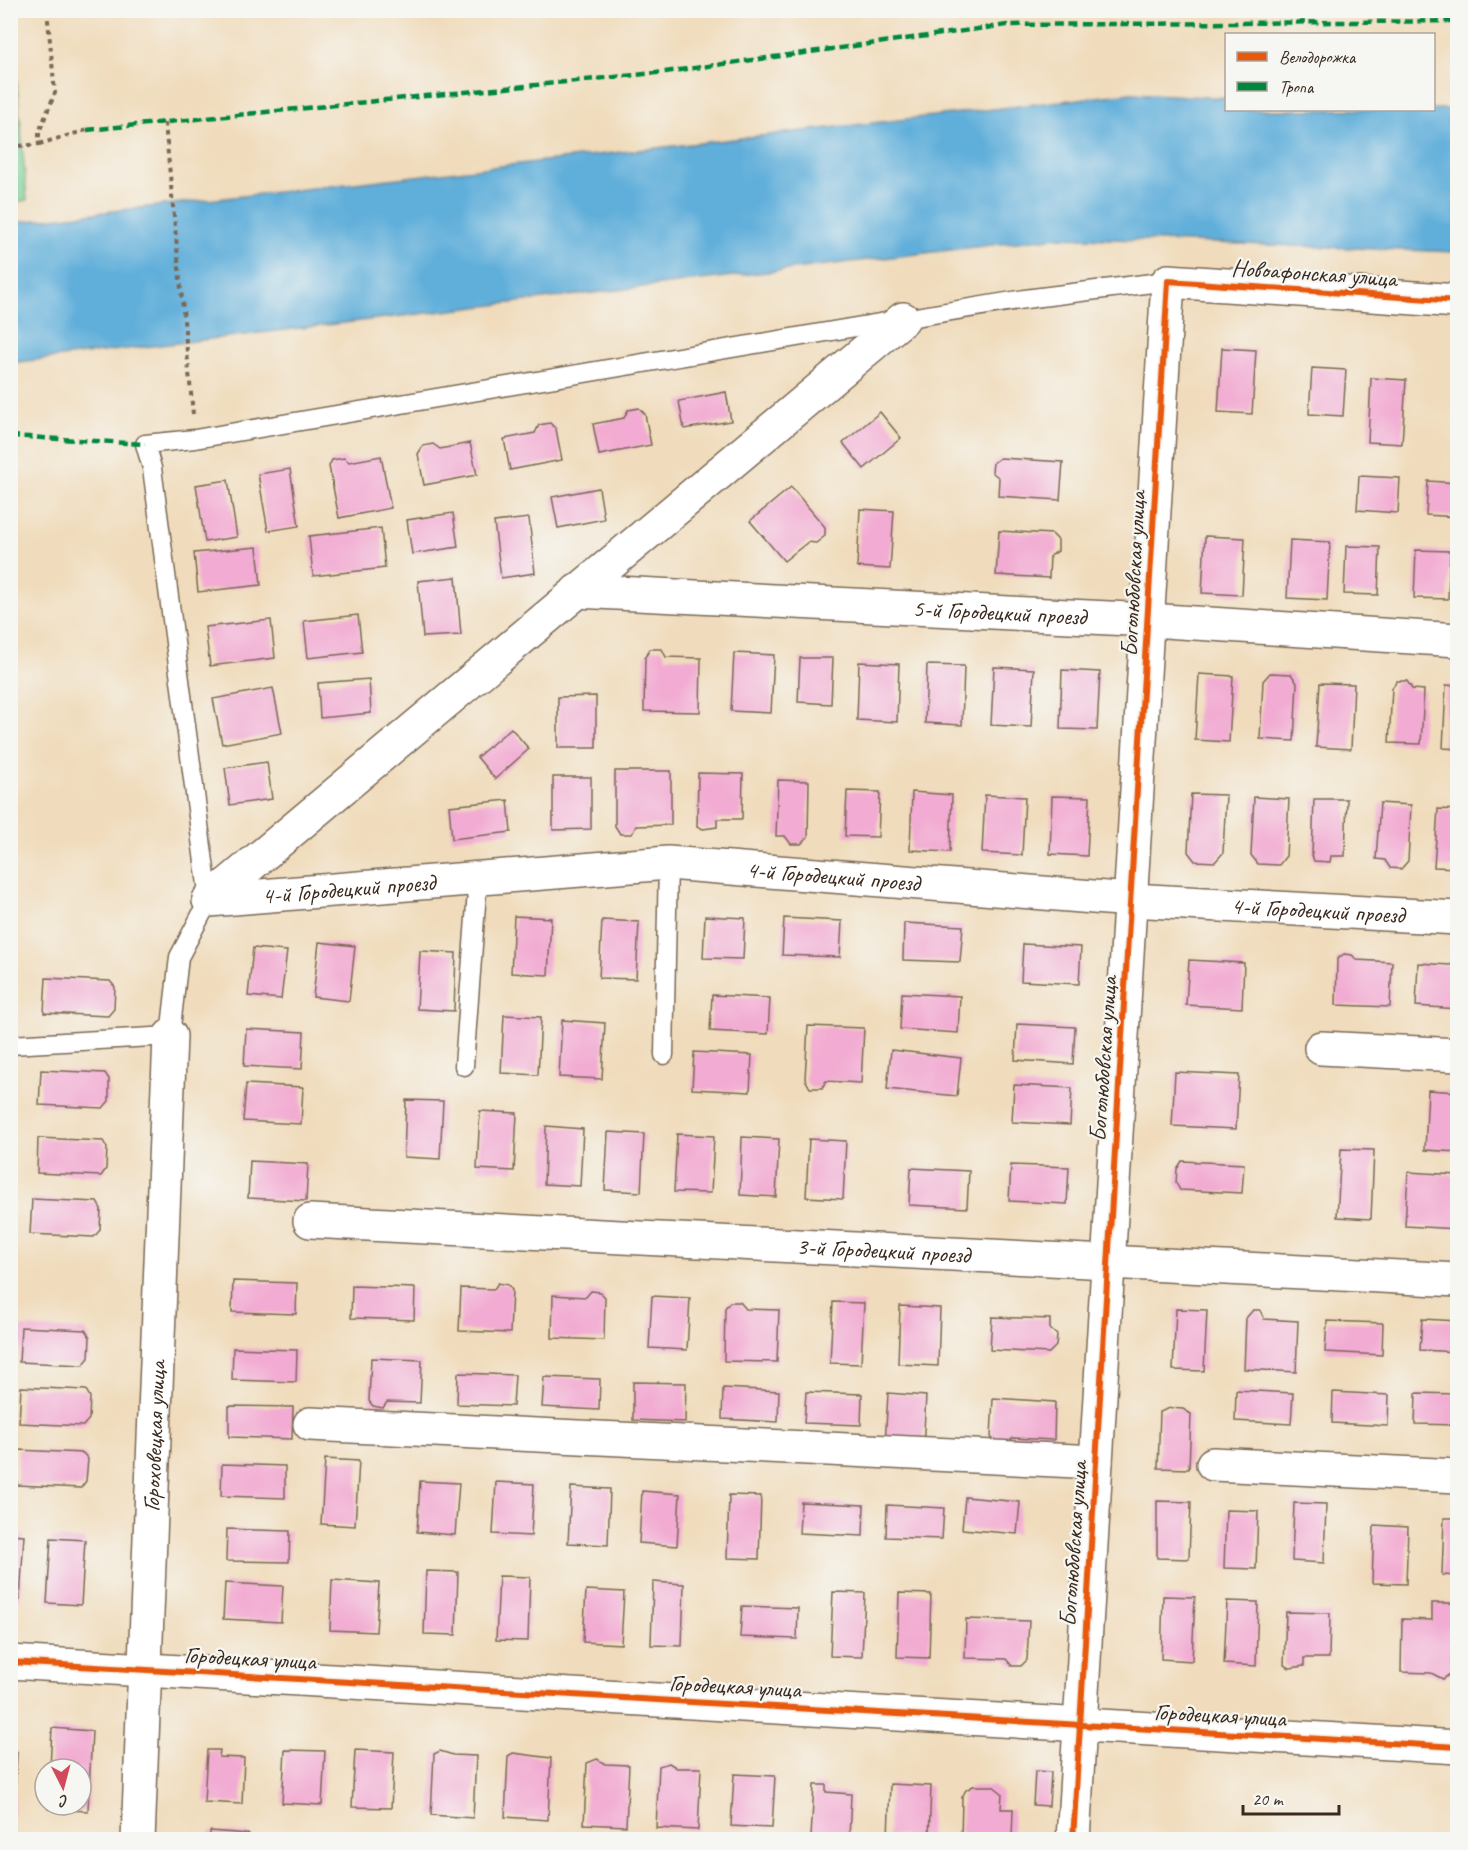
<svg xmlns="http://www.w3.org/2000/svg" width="1468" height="1850" viewBox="0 0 1468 1850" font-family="Caveat,sans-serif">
<rect width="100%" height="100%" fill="#f6f6f2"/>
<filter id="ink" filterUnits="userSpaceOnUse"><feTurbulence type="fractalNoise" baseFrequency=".0167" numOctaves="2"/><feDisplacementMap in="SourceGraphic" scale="12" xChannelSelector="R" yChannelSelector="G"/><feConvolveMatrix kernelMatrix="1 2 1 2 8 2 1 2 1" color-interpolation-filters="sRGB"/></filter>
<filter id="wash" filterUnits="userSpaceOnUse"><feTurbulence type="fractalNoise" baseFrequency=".008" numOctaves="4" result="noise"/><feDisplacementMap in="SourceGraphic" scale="24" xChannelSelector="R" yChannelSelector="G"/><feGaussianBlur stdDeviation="1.35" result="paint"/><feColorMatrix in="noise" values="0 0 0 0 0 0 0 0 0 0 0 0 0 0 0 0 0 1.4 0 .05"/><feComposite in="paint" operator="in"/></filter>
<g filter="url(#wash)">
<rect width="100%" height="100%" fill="#f0dcbc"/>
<polygon fill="#7bd398" stroke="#5b7e5b" stroke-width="1.5" points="11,17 27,200 11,202 10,202"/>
<polygon fill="#60afda" stroke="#4e6c7c" stroke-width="1.5" points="1131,93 1226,98 1226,110 1457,109 1457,252 1058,237 11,363 11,223"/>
<g id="blocks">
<g fill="#f2abd2">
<polygon points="1222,348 1256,350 1252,414 1218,412"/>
<polygon points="1312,368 1346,370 1343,416 1309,414"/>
<polygon points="1371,378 1406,380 1402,444 1368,442"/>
<polygon points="726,392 731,421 684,429 679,401"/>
<polygon points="639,408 645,414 651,445 599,455 593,424 624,418 628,410"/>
<polygon points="880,412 901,438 864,469 843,443"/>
<polygon points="550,423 556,429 562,460 510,470 504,439 535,433 539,425"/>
<polygon points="470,443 477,475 424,485 418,454 423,446 433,444 440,449"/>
<polygon points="381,456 391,508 339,518 329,466 332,460 344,458 349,462"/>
<polygon points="1000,458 1063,462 1060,500 998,496 999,478 992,472 993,463"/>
<polygon points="290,469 299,526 268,531 258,474"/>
<polygon points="1359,476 1400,478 1398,513 1357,510"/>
<polygon points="228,480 237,537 205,542 196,485"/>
<polygon points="1428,481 1458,483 1458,517 1426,515"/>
<polygon points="791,487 825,527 825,536 816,543 808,542 784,561 750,521"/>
<polygon points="599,488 604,519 558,528 552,497"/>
<polygon points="860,509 894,511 890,569 857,567"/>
<polygon points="453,513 458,547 412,554 407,520"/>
<polygon points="529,518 535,573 501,578 494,522"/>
<polygon points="381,528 385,568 313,576 309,536"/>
<polygon points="999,531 1052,534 1058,540 1058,551 1050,556 1049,578 996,575"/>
<polygon points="1205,536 1245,538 1242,595 1202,593"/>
<polygon points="1290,540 1330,542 1327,600 1287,598"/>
<polygon points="1346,546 1380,547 1378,595 1344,594"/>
<polygon points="257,547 261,585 198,592 194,553"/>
<polygon points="1416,550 1450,551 1448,599 1414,598"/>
<polygon points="456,577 461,635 423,637 418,581"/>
<polygon points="358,615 362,652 308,658 304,621"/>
<polygon points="271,620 275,658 210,666 205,627"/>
<polygon points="650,649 662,649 666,657 701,658 700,712 644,711 645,657"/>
<polygon points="734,653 774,655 771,713 731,711"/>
<polygon points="800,658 833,658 831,704 798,702"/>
<polygon points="859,662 899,664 897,722 857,720"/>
<polygon points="927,665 964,666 962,725 925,723"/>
<polygon points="994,667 1034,669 1031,727 991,725"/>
<polygon points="1062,670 1100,672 1097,730 1060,729"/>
<polygon points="1270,673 1291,674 1297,683 1294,741 1260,739 1263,681"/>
<polygon points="1199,674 1233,676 1229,742 1195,740"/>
<polygon points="369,679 371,713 320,718 318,683"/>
<polygon points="1397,681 1407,681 1412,689 1424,690 1421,744 1389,743 1392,688"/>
<polygon points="1320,683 1354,684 1351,749 1316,747"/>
<polygon points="1446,685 1458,686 1458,749 1443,748"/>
<polygon points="273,688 282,733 222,744 213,699"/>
<polygon points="596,696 596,748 558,748 558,697"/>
<polygon points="511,728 529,749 495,779 477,757"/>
<polygon points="267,762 272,799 230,805 225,768"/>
<polygon points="615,771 671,771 671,825 636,826 632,834 620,834 615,826"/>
<polygon points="698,773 743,774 742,819 717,819 717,827 703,829 697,826"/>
<polygon points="553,777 591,777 591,829 553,830"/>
<polygon points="778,780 809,781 808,837 801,844 791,844 785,836 776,836"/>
<polygon points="847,791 880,792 878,837 845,836"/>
<polygon points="912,792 952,795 950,852 910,850"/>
<polygon points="1191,794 1226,795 1223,853 1215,862 1195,861 1188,852"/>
<polygon points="985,795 1025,797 1022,855 982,853"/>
<polygon points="1052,796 1090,797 1087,856 1050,854"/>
<polygon points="1254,797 1289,799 1286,856 1279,865 1258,864 1251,855"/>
<polygon points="1314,799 1347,799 1345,856 1331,856 1330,862 1314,861 1312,855"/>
<polygon points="508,800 511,832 452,839 449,806"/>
<polygon points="1380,803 1411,805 1408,861 1401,869 1390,868 1385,860 1376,859"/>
<polygon points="1438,809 1458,810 1458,868 1434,867"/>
<polygon points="514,916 551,918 548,975 511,973"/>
<polygon points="705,916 745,918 743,959 703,958"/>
<polygon points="784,918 842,921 840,957 782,955"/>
<polygon points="602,920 639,922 636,979 599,978"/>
<polygon points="904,923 963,926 960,962 903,960"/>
<polygon points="319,942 355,946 349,1001 313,997"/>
<polygon points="1023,944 1081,947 1079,984 1021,981"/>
<polygon points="253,948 287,951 281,999 248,996"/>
<polygon points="420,951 456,953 454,1011 417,1009"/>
<polygon points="1344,954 1352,955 1357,960 1392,962 1390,1007 1336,1005 1337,959"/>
<polygon points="1458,959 1458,1009 1416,1006 1418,963 1450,965"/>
<polygon points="1189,960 1244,963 1242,1008 1186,1005"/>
<polygon points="46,978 110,981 115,987 114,1009 108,1016 44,1013"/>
<polygon points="902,993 960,996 958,1033 900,1029"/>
<polygon points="712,995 770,998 768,1034 710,1031"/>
<polygon points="504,1015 541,1017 538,1075 501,1073"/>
<polygon points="562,1020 605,1023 602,1079 559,1077"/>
<polygon points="1017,1024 1075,1027 1073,1064 1015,1060"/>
<polygon points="808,1026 864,1028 861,1083 826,1081 822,1088 810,1088 805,1079"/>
<polygon points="246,1029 304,1032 302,1069 244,1066"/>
<polygon points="891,1050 961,1058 957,1096 887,1089"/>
<polygon points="694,1052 752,1055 750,1092 692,1089"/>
<polygon points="41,1070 105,1073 109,1079 109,1101 103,1108 39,1105"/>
<polygon points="1175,1072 1239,1075 1236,1129 1172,1126"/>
<polygon points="246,1084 303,1087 301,1124 243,1121"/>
<polygon points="1014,1085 1072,1088 1070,1125 1012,1122"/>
<polygon points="1428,1090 1458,1092 1458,1152 1425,1150"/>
<polygon points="406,1100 443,1101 440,1159 404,1157"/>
<polygon points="480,1111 517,1113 514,1171 477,1169"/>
<polygon points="546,1126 583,1129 580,1186 544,1184"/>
<polygon points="608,1132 644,1134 641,1192 605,1190"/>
<polygon points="677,1134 714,1136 711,1193 674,1192"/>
<polygon points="742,1137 779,1139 776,1197 740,1195"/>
<polygon points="38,1138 103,1141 107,1148 106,1169 101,1176 37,1173"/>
<polygon points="809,1139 846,1141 843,1199 806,1197"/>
<polygon points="1341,1149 1374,1150 1371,1219 1337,1217"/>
<polygon points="250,1161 308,1164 306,1201 248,1198"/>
<polygon points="1182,1161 1244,1164 1242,1193 1180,1190 1176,1183 1177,1169"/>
<polygon points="1011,1165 1069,1167 1067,1204 1009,1201"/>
<polygon points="911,1168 969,1171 967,1208 909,1205"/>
<polygon points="1408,1172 1458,1175 1458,1229 1405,1226"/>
<polygon points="32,1199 97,1202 101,1209 100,1230 94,1237 30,1234"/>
<polygon points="233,1281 297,1283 296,1314 232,1312"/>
<polygon points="498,1283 508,1285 512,1290 510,1333 459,1331 461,1288 494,1289"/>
<polygon points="352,1286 415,1288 414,1320 351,1318"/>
<polygon points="591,1291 600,1292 605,1297 604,1340 552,1338 553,1295 586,1297"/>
<polygon points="652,1296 690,1298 687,1350 649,1348"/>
<polygon points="730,1302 740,1302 746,1309 779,1310 777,1362 724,1361 725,1308"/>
<polygon points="833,1302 864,1303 861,1364 830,1363"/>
<polygon points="900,1306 940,1308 938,1366 898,1364"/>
<polygon points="1176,1309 1207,1310 1204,1371 1173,1370"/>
<polygon points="1253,1310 1260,1310 1264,1319 1298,1321 1296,1372 1244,1369 1246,1318"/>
<polygon points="992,1317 1050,1319 1050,1329 1057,1335 1056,1346 1049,1353 990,1350"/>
<polygon points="1422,1319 1458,1321 1458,1352 1420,1350"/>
<polygon points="1327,1321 1383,1323 1382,1355 1325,1352"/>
<polygon points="21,1327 85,1330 90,1337 89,1358 83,1365 19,1362"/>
<polygon points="233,1348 297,1350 296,1382 232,1380"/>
<polygon points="371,1358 422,1360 420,1403 387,1402 383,1408 373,1406 369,1401"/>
<polygon points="458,1373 515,1375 513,1406 457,1404"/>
<polygon points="544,1377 600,1379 599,1410 542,1407"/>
<polygon points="633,1382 686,1383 685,1422 633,1420"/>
<polygon points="21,1387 86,1390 90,1397 89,1419 83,1426 19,1423"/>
<polygon points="723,1388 779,1391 778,1422 722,1419"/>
<polygon points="1236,1390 1293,1393 1291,1424 1235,1421"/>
<polygon points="806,1392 862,1394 861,1425 804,1423"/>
<polygon points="1333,1392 1389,1395 1388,1426 1332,1423"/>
<polygon points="888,1393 926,1396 923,1448 885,1445"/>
<polygon points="1416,1393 1458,1394 1458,1425 1415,1424"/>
<polygon points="993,1398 1055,1402 1054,1440 1013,1438 1006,1444 997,1444 991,1437"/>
<polygon points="229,1406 293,1407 292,1439 229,1437"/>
<polygon points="1170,1408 1183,1409 1191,1414 1189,1469 1158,1468 1160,1412"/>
<polygon points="18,1450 83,1453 88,1459 86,1481 81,1488 17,1485"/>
<polygon points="325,1459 359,1461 355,1526 321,1524"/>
<polygon points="222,1464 285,1466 285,1498 221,1496"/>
<polygon points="420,1481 459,1483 455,1535 417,1532"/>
<polygon points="496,1482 534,1484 531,1536 493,1534"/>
<polygon points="571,1487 610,1489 608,1545 568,1543"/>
<polygon points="642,1491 680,1494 677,1546 639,1543"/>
<polygon points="729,1495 761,1496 759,1559 727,1558"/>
<polygon points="965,1497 1020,1502 1017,1534 962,1529"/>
<polygon points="1157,1501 1191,1502 1189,1559 1157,1558"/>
<polygon points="801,1502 864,1505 863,1536 799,1533"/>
<polygon points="1294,1503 1326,1504 1324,1563 1292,1561"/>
<polygon points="887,1505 944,1508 942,1539 886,1537"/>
<polygon points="1226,1510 1258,1511 1256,1569 1224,1568"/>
<polygon points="1444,1518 1458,1518 1458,1576 1442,1575"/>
<polygon points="1374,1525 1408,1527 1406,1584 1372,1583"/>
<polygon points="227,1529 290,1531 289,1562 226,1561"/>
<polygon points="10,1534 24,1535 20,1600 10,1599"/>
<polygon points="51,1538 85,1540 81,1605 47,1603"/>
<polygon points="426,1571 458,1572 456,1635 424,1634"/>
<polygon points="499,1576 530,1577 528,1641 496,1640"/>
<polygon points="332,1580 379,1583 376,1632 330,1630"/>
<polygon points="653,1582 684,1584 682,1646 651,1645"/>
<polygon points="225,1583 283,1586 281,1622 223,1619"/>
<polygon points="586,1590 624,1592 621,1644 583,1642"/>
<polygon points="833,1592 865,1593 862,1657 830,1656"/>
<polygon points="899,1593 931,1594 929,1658 897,1657"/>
<polygon points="1163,1596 1195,1597 1192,1661 1161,1659"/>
<polygon points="1227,1601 1258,1602 1256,1666 1224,1664"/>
<polygon points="1432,1603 1458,1603 1458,1643 1452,1643 1451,1673 1443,1679 1431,1673 1401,1672 1402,1619 1432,1620"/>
<polygon points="742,1606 798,1608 797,1639 740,1637"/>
<polygon points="1286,1612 1330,1613 1329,1658 1304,1658 1304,1666 1290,1668 1284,1665"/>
<polygon points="966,1619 1029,1621 1027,1660 1021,1666 1012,1666 1006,1659 965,1658"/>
<polygon points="52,1728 92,1731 88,1811 48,1809 48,1805 81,1805 81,1769 50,1769"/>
<polygon points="207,1750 220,1750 219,1757 244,1758 242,1804 204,1802"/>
<polygon points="285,1750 325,1751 322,1805 282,1803"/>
<polygon points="355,1750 394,1752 391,1808 352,1807"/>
<polygon points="440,1751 453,1755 476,1756 473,1818 431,1815 434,1754"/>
<polygon points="10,1752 17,1752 14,1815 10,1815"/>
<polygon points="513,1753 551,1758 548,1820 505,1817 508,1756"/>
<polygon points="597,1759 605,1764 629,1765 626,1826 584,1824 587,1763"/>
<polygon points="669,1763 677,1768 701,1768 698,1830 656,1828 659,1766"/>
<polygon points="1035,1771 1051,1772 1049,1806 1033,1805"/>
<polygon points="734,1774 775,1776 772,1828 731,1826"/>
<polygon points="890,1784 931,1786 929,1838 888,1836"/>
<polygon points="814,1785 826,1785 826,1792 851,1794 849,1839 811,1837"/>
<polygon points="973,1786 993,1786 1002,1793 1001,1809 1013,1809 1012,1840 961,1840 962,1797 966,1790"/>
<polygon points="210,1831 249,1834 248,1840 210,1840"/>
<polygon points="287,1836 327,1837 327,1840 287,1840"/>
</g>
</g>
</g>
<g filter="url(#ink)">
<use href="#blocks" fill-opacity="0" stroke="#7a6855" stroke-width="1.5"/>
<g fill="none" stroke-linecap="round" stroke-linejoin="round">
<g stroke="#7a6855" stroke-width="21">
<g id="lane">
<polyline points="10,1045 170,1036 179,957 209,900 152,468 145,444 195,439 903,319 1025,299 1168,281"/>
<polyline points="664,1055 668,863"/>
<polyline points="464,1066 478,878"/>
</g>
</g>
<g stroke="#7a6855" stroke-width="36">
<g id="street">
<path id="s1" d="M577,591L1149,620L1458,640"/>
<path id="s2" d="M209,900L668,863L1131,900L1458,918"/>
<polyline points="209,900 903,319"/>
<polyline points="1321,1048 1458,1055"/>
<path id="s3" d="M310,1221L1458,1280"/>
<polyline points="310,1424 1096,1462"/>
<polyline points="1213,1464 1458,1476"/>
<polyline points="10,1662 1458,1747"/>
<path id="s4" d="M138,1840L170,1036"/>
<polyline points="1073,1840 1168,281 1458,301"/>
</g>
</g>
<g stroke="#7a6855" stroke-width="4" stroke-dasharray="4.5 4.5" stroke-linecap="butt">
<polyline points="165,123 193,414"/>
<polyline points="39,144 87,130"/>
<polyline points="10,147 39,144 39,132 55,93 47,10"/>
</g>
<use href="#lane" stroke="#fff" stroke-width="18"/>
<use href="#street" stroke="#fff" stroke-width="33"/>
<g stroke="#00873e" stroke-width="4.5" stroke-dasharray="9 4.5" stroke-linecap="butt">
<polyline points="87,130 665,72 1007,25 1458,21"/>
<polyline points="10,436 145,444"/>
</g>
<g stroke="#f6f6f2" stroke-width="10">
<g id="cycleway">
<polyline points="10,1662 1458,1747"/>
<polyline points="1073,1840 1168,281 1458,301"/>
</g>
</g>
<use href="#cycleway" stroke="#e8590c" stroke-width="6"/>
</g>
</g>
<g text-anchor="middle" stroke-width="4.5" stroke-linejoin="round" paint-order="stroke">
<g font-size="24" fill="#3b2a1e" stroke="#f6f6f2">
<text transform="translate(1314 273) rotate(4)" y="8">Новоафонская улица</text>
<text transform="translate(1133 574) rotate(-87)" y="8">Боголюбовская улица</text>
<text dy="8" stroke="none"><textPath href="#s1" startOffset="423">5-й Городецкий проезд</textPath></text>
<text dy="8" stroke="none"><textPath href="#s2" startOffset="626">4-й Городецкий проезд</textPath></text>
<text dy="8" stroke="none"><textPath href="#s2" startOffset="140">4-й Городецкий проезд</textPath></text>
<text dy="8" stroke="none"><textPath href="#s2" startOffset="1112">4-й Городецкий проезд</textPath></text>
<text transform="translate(1103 1059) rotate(-86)" y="8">Боголюбовская улица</text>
<text dy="8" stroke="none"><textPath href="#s3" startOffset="574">3-й Городецкий проезд</textPath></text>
<text dy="8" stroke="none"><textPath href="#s4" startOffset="404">Гороховецкая улица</textPath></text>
<text transform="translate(1073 1544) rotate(-86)" y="8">Боголюбовская улица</text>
<text transform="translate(250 1658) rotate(3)" y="8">Городецкая улица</text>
<text transform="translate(735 1686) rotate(3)" y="8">Городецкая улица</text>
<text transform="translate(1220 1715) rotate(3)" y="8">Городецкая улица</text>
</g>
</g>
<rect width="1468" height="1850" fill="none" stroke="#f6f6f2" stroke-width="36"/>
<rect x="1225" y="33" width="210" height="78" fill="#f6f6f2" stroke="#aba49d" stroke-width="1.5"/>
<rect x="1237" y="52" width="30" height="9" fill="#e8590c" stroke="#aba49d" stroke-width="1.5"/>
<text x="1279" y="63" font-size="18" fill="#3b2a1e">Велодорожка</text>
<rect x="1237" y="82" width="30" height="9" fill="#00873e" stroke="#aba49d" stroke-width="1.5"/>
<text x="1279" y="93" font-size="18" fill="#3b2a1e">Тропа</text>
<g transform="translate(63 1787) rotate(174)"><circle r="28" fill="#f6f6f2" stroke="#aba49d" stroke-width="1.5"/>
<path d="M0-4.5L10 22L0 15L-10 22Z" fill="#d1495b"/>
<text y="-9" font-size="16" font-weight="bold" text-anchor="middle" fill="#3b2a1e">С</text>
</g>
<path d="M1243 1805v9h96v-9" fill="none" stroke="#3b2a1e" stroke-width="3"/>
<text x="1252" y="1805" font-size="18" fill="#3b2a1e" stroke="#f6f6f2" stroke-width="4.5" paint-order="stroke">20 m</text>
</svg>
